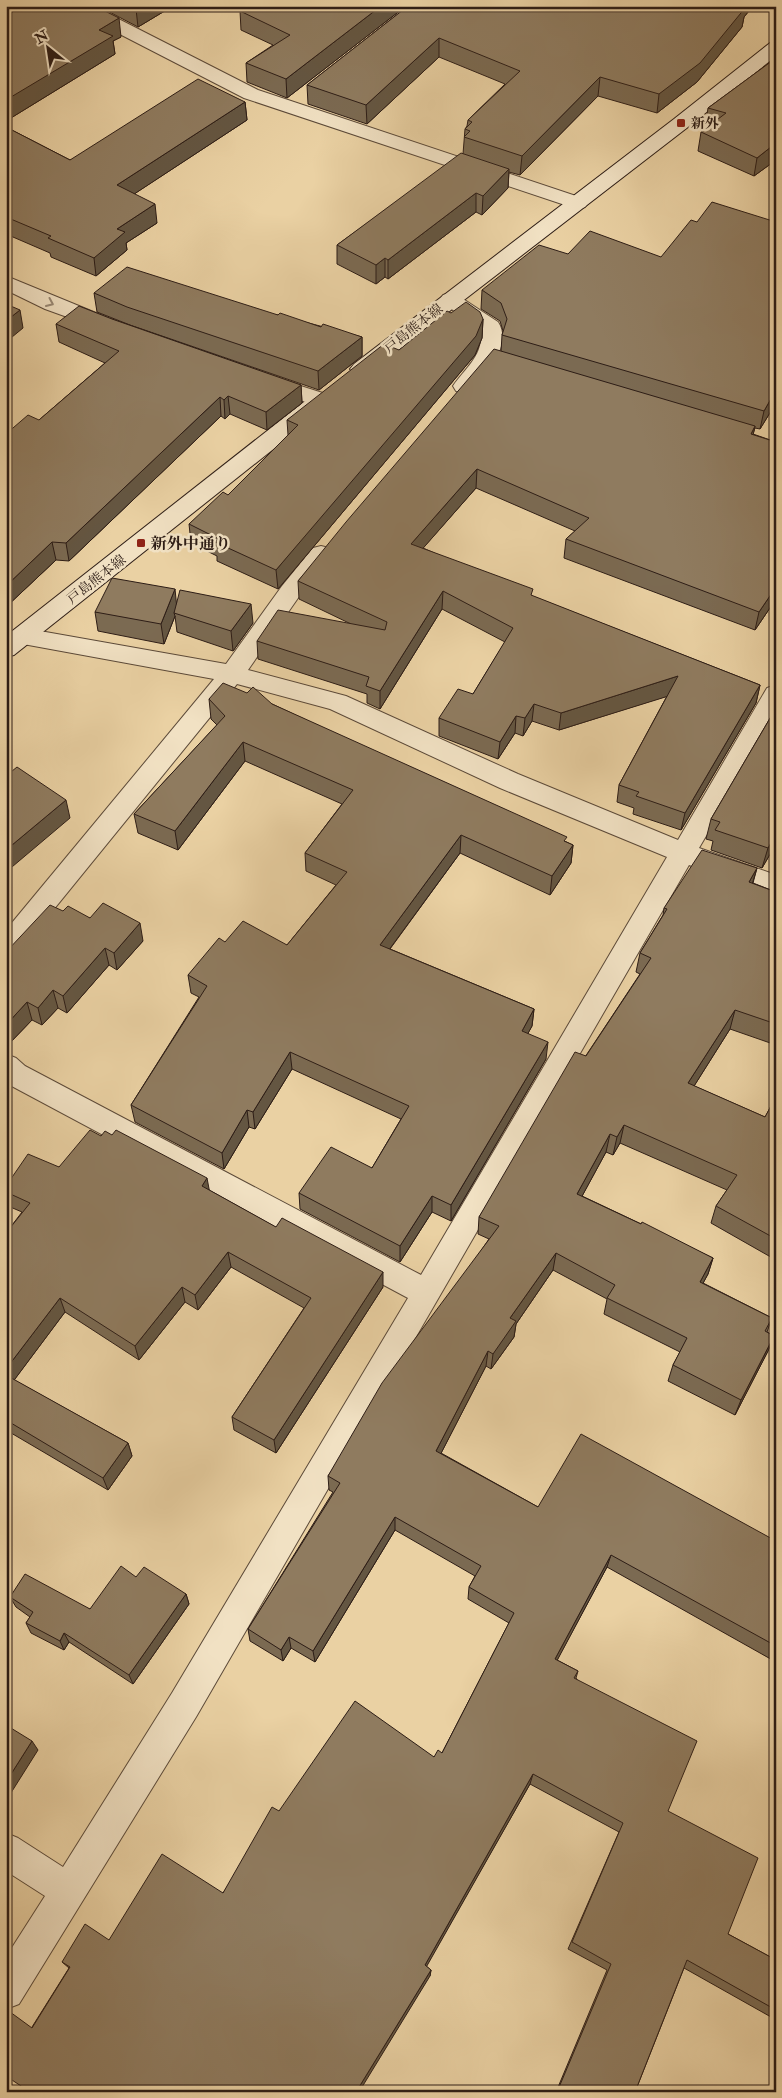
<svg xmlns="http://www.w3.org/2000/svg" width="782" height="2098" viewBox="0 0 782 2098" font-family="'IM FELL Double Pica','Noto Serif JP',serif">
<rect width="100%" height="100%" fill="#ead1a3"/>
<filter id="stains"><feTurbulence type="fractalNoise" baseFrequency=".004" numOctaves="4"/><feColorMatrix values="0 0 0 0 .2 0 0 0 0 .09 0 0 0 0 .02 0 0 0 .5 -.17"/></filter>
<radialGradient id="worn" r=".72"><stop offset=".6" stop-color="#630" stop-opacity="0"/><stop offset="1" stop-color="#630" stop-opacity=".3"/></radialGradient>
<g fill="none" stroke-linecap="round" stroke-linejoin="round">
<g stroke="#5c4a39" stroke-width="2">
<g id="minor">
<polygon points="70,6 93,6 258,90 585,199 588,203 585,207 578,209 571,207 244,98 73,10"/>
<polygon points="6,276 113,320 116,325 113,330 106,331 45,309 6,290"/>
<path d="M450,293L457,295L498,322C511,342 492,367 479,382C477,384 474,389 472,391C467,394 462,392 456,391L453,386C466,367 484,355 481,330L443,303L440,299L443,295Z"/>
<polygon points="266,375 329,395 332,400 329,405 321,407 259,387 255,382 259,377"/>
<polygon points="321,546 329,548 332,554 298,598 248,670 346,696 518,774 678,840 767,688 776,685 776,716 699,848 776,875 776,895 689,865 196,1717 19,2004 6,2009 6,1957 45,1896 6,1871 6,1833 18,1838 63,1867 172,1693 408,1298 6,1083 6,1054 16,1058 25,1066 421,1275 667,857 500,788 330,709 237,684 15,957 6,960 6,930 214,679 23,644 15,642 11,636 15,630 23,628 226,664 282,586 313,548"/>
</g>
</g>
<g stroke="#2d1d16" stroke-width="2">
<g id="secondary">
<polygon points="776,42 776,56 688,127 368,374 361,376 354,374 350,369 354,364 674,119 770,43"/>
<polygon points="317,396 325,398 328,403 325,408 14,655 6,657 6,636 309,398"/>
</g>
</g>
<use href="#minor" fill="#f1e1c3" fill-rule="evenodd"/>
<use href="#secondary" fill="#f1e1c3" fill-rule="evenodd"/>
</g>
<g fill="#7b6a52" stroke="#2d1d16">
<polygon points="6,6 121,37 113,41 115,54 6,121"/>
<polygon points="98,6 173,6 138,27"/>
<polygon points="248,6 406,6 287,98 247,82 246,63 273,45 241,30 240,11"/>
<polygon points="408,6 753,6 744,17 742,27 697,82 657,113 598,96 520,175 509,172 508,188 482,215 476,212 388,279 385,277 376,284 337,264 337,245 463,154 465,129 467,126 468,120 505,84 439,57 367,124 308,104 307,85"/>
<polygon points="776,58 776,160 754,176 698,151 701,132 707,128 705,127 708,108"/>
<polygon points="245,102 247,120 134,194 157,223 126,243 127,250 96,276 51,257 50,253 6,234 6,127 70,160"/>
<polygon points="482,290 776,403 760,429 755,428 753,434 776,442 776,599 755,630 564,558 566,539 575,531 476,488 423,548 532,596 760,685 756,703 681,830 633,814 634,808 617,802 619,785 667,696 559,730 532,721 523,736 515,733 498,759 439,736 439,718 473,694 505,642 442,609 380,709 367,703 367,694 258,659 257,641 351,624 299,599 298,581 501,352 502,335 503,331 500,321 481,309"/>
<polygon points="94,293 278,315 362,337 362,356 319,390 130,325 97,312"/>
<polygon points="451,313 483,319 482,338 475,355 278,589 217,561 217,556 191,543 189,524 228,495 288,435 287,420 399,350"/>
<polygon points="112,319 301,385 302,403 267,430 230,414 225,419 221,416 69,561 56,560 6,607 39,420 105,363 59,342 56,324"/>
<polygon points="177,603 253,623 233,651 177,632 175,616 164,644 98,631 95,612"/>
<polygon points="209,699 272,704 573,845 571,863 550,895 460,853 390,949 534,1009 532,1026 528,1033 546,1059 451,1221 432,1212 400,1262 300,1209 299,1193 372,1168 401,1119 292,1069 255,1129 249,1127 224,1169 135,1122 131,1105 199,997 191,993 188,975 225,942 287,945 336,885 306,871 305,853 342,804 245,761 178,850 138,833 134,814 217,725 211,719"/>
<polygon points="776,708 776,844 762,868 711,850 713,841 706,839 711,819"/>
<polygon points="757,868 753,883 776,892 776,1045 730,1029 694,1086 765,1117 776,1097 776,1260 711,1223 716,1206 727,1190 620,1143 613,1155 606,1152 582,1196 713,1258 708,1274 703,1283 772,1318 767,1332 774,1336 768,1351 735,1415 668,1381 673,1365 680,1352 604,1314 607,1299 553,1270 516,1324 514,1337 491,1369 486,1366 441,1453 538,1507 776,1541 776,1662 607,1567 557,1660 578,1671 576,1678 668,1811 728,1934 776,1960 776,2013 771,2017 684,1968 635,2092 556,2092 607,1970 568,1949 619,1832 530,1784 426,1966 431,1970 430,1976 32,2027 69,1968 62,1962 109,1940 223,1893 279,1811 434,1757 442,1753 509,1623 468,1599 469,1587 475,1576 395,1530 315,1662 291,1648 283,1661 250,1641 248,1629 333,1492 329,1490 328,1476 489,1239 478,1234 479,1217 640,974 636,972 640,953 663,915 664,908"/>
<polygon points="63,911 90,918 143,941 117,970 109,965 67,1013 58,1008 42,1025 32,1020 6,1047"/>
<polygon points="101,1136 209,1190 383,1287 276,1453 234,1430 232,1417 304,1308 231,1267 198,1310 185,1302 139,1360 65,1312 14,1380 128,1443 132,1456 108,1490 6,1430 6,1233 22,1212 8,1206 6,1200 6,1186 59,1167"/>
<polygon points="136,1577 186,1594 189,1604 133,1684 69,1642 64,1650 31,1633 26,1623 30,1617 16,1607 10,1597 90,1609"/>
</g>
<g fill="#645642" stroke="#2d1d16">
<polygon points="140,6 173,6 138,27 136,9"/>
<polygon points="381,6 406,6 287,98 286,79"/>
<polygon points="740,6 753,6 744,17 742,27 697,82 657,113 659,94"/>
<polygon points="119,18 121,37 113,41 115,54 6,121 6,100 99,30"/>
<polygon points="439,38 439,57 367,124 366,105"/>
<polygon points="600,77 598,96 520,175 522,156"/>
<polygon points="245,102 247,120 119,204 117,185"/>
<polygon points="776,143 776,160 754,176 757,158"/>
<polygon points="509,169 508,188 482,215 483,196"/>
<polygon points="476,193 476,212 388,279 388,260"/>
<polygon points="155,204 157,223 126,243 127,250 96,276 94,258 117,229"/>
<polygon points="385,258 385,277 376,284 376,265"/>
<polygon points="20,310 23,328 6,342 6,321"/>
<polygon points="483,319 482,338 475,355 278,589 276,570"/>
<polygon points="362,337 362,356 319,390 318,371"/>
<polygon points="301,385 302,403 267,430 266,412"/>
<polygon points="776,390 776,403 760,429 764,411"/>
<polygon points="228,396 230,414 225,419 224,400"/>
<polygon points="220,397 221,416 69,561 66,543"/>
<polygon points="755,426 751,445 751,434"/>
<polygon points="477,469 476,488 411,562 411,544"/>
<polygon points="52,542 56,560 6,607 6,586"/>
<polygon points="776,587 776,599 755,630 759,612"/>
<polygon points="175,589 177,609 174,613 175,616 164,644 161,624"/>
<polygon points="443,591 442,609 380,709 380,691"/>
<polygon points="251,604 253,623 233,651 231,631"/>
<polygon points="678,676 675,694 559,730 561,713"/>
<polygon points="760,685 756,703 681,830 685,813"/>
<polygon points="534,704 532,721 523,736 525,718"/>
<polygon points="516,716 515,733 498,759 500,742"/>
<polygon points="243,742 245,761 178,850 175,831"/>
<polygon points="66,800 70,818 6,872 6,850"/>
<polygon points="776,834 776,844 762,868 768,848"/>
<polygon points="461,835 460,853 380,962 380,945"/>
<polygon points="573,845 571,863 550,895 552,876"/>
<polygon points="757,868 751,888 749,882"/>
<polygon points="140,923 143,941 117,970 114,953"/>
<polygon points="105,948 109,965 67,1013 63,996"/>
<polygon points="53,990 58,1008 42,1025 38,1008"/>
<polygon points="27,1002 32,1020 6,1047 6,1025"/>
<polygon points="534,1009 532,1026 520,1048 522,1031"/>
<polygon points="735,1010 730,1029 684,1102 688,1083"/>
<polygon points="548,1042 546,1059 451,1221 451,1205"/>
<polygon points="290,1052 292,1069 255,1129 253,1112"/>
<polygon points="6,1099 9,1106 6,1108"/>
<polygon points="247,1110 249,1127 224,1169 222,1153"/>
<polygon points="624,1125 620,1143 613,1155 617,1137"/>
<polygon points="610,1134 606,1152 574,1211 577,1194"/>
<polygon points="207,1178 210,1194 202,1186"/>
<polygon points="432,1196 432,1212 400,1262 400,1246"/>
<polygon points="228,1252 231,1267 198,1310 195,1295"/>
<polygon points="556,1253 553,1270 516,1324 514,1337 491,1369 493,1354 510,1318"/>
<polygon points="713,1258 708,1274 695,1298 700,1282"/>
<polygon points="383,1272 383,1287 276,1453 274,1440"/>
<polygon points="182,1287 185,1302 139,1360 135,1346"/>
<polygon points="60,1298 65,1312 9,1387 6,1382 6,1369"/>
<polygon points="774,1336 768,1351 735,1415 741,1400"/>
<polygon points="488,1351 486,1366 435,1465 436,1451"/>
<polygon points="128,1443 132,1456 108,1490 103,1478"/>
<polygon points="395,1517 395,1530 315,1662 313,1651"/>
<polygon points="611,1555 607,1567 552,1670 555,1659"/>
<polygon points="186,1594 189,1604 133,1684 129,1675"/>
<polygon points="64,1633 69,1642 64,1650 60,1641"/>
<polygon points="289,1637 291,1648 283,1661 281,1650"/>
<polygon points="6,1708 10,1713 6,1719"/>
<polygon points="32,1741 38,1750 9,1796 6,1793 6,1782"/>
<polygon points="533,1774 530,1784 424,1971 425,1965"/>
<polygon points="431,1970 430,1976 359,2092 356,2092"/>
</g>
<g fill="#8f7b5f" stroke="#2d1d16">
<polygon points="6,6 95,6 119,18 99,30 113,36 6,100 6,51 12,48 6,46"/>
<polygon points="131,6 140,6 136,9"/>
<polygon points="248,6 381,6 286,79 246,63 290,35 240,11"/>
<polygon points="408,6 740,6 745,8 700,63 659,94 600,77 522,156 464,137 470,131 465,129 472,122 468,120 520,71 439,38 366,105 307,85"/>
<polygon points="776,58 776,143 757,158 701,132 726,113 708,108"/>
<polygon points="198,79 245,102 117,185 155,204 117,229 125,232 94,258 48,238 51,236 6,217 6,127 70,160"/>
<polygon points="461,153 509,169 483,196 476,193 388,260 385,258 376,265 337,245"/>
<polygon points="712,202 776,222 776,390 764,411 502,335 507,319 501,303 482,290 539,245 568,254 590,231 661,257 691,220 697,222"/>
<polygon points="127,267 278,315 280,313 321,327 323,324 362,337 318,371 127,307 94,293"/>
<polygon points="466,302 480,312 483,319 476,336 276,570 215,542 219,539 189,524 223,492 228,495 298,425 287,420 384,344 399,350 447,311 451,313"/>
<polygon points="6,304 20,310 6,321"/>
<polygon points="79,306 112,319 301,385 266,412 228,396 224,400 220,397 66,543 52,542 6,586 6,434 28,415 39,420 119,351 56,324"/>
<polygon points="494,349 755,426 751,434 776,442 776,587 759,612 566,539 589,518 477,469 411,544 533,589 531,595 760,685 685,813 636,796 639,792 619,785 678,676 561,713 534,704 525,718 516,716 500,742 439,718 458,689 473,694 513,628 443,591 380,691 366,686 369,677 257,641 278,610 385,630 387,622 298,581 346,522"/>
<polygon points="112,578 175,589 161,624 95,612"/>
<polygon points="180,590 251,604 231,631 174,613"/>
<polygon points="223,683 247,693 253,687 272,704 567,837 564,841 573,845 552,876 461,835 380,945 534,1009 522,1031 548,1042 451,1205 432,1196 400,1246 299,1193 331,1147 372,1168 409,1106 290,1052 253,1112 247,1110 222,1153 131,1105 207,986 188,975 219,938 225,942 243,921 287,945 347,872 305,853 353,790 243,742 175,831 134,814 225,716 209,699"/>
<polygon points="776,708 776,834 768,848 715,830 720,822 711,819"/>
<polygon points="17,767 66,800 6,850 6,776"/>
<polygon points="702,850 757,868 749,882 776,892 776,1024 735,1010 688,1083 765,1117 776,1097 776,1239 716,1206 737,1175 624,1125 617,1137 610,1134 577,1194 641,1224 642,1222 713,1258 700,1282 772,1318 765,1331 774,1336 741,1400 673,1365 687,1338 607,1298 615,1285 556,1253 510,1318 516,1321 493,1354 488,1351 436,1451 538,1507 581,1434 776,1541 776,1646 611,1555 555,1659 578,1671 574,1678 697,1741 668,1811 758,1858 728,1934 776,1960 776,2010 687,1960 635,2092 557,2092 611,1964 572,1942 623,1823 533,1774 425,1965 431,1970 356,2092 30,2092 6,2076 6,2009 32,2028 70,1967 62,1962 85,1924 109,1940 162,1854 223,1893 272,1807 279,1811 355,1701 434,1757 438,1750 442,1753 514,1613 469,1587 481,1566 395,1517 313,1651 289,1637 281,1650 248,1629 340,1483 328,1476 382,1383 499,1226 479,1217 575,1052 586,1056 651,958 640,953 667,909 664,908"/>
<polygon points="103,903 140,923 114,953 105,948 63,996 53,990 38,1008 27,1002 6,1025 6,952 50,905 63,911 68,906 90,918"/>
<polygon points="90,1130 101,1136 105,1131 112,1135 116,1130 207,1178 202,1186 276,1227 282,1218 383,1272 274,1440 232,1417 311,1298 228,1252 195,1295 182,1287 135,1346 60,1298 6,1369 6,1233 30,1203 6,1192 6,1186 28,1154 59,1167"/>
<polygon points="6,1375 128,1443 103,1478 6,1420"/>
<polygon points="121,1566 136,1577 144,1567 186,1594 129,1675 64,1633 60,1641 26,1623 33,1612 10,1597 25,1574 90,1609"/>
<polygon points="6,1725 32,1741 6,1782"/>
</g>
<defs><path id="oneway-chevron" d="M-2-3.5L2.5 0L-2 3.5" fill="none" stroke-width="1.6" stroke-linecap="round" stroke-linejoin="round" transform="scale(1.25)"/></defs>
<use stroke="#998975" href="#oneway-chevron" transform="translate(50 303) rotate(24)"/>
<g fill="#8f2418" stroke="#f1e1c3" stroke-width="2">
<rect x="676" y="118" width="10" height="10" rx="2.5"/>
<rect x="136" y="538" width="10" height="10" rx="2.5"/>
</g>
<g text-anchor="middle" stroke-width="5" stroke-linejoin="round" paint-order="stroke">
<g font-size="14" font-weight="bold" fill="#2d1d16" stroke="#f1e1c3" text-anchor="start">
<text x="691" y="128">新外</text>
</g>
<g font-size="14" fill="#2d1d16" stroke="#f1e1c3">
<text transform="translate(413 328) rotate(-38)" y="5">戸島熊本線</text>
<text transform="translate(96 579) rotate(-38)" y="5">戸島熊本線</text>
</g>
<g font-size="16" font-weight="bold" fill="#2d1d16" stroke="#f1e1c3" text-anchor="start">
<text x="151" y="549">新外中通り</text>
</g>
</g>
<rect width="782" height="2098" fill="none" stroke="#ead1a3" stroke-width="25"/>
<rect x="8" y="8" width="767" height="2083" fill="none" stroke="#2d1d16" stroke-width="2.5"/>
<rect x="12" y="12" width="757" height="2073" fill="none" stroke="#2d1d16"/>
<g transform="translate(48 48) rotate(330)" stroke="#f1e1c3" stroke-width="4" paint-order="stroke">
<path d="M0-4L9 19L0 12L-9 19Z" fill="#2d1d16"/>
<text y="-8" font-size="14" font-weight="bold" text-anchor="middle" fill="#2d1d16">N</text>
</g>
<rect width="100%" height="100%" filter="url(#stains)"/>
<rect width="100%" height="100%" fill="url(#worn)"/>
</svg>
